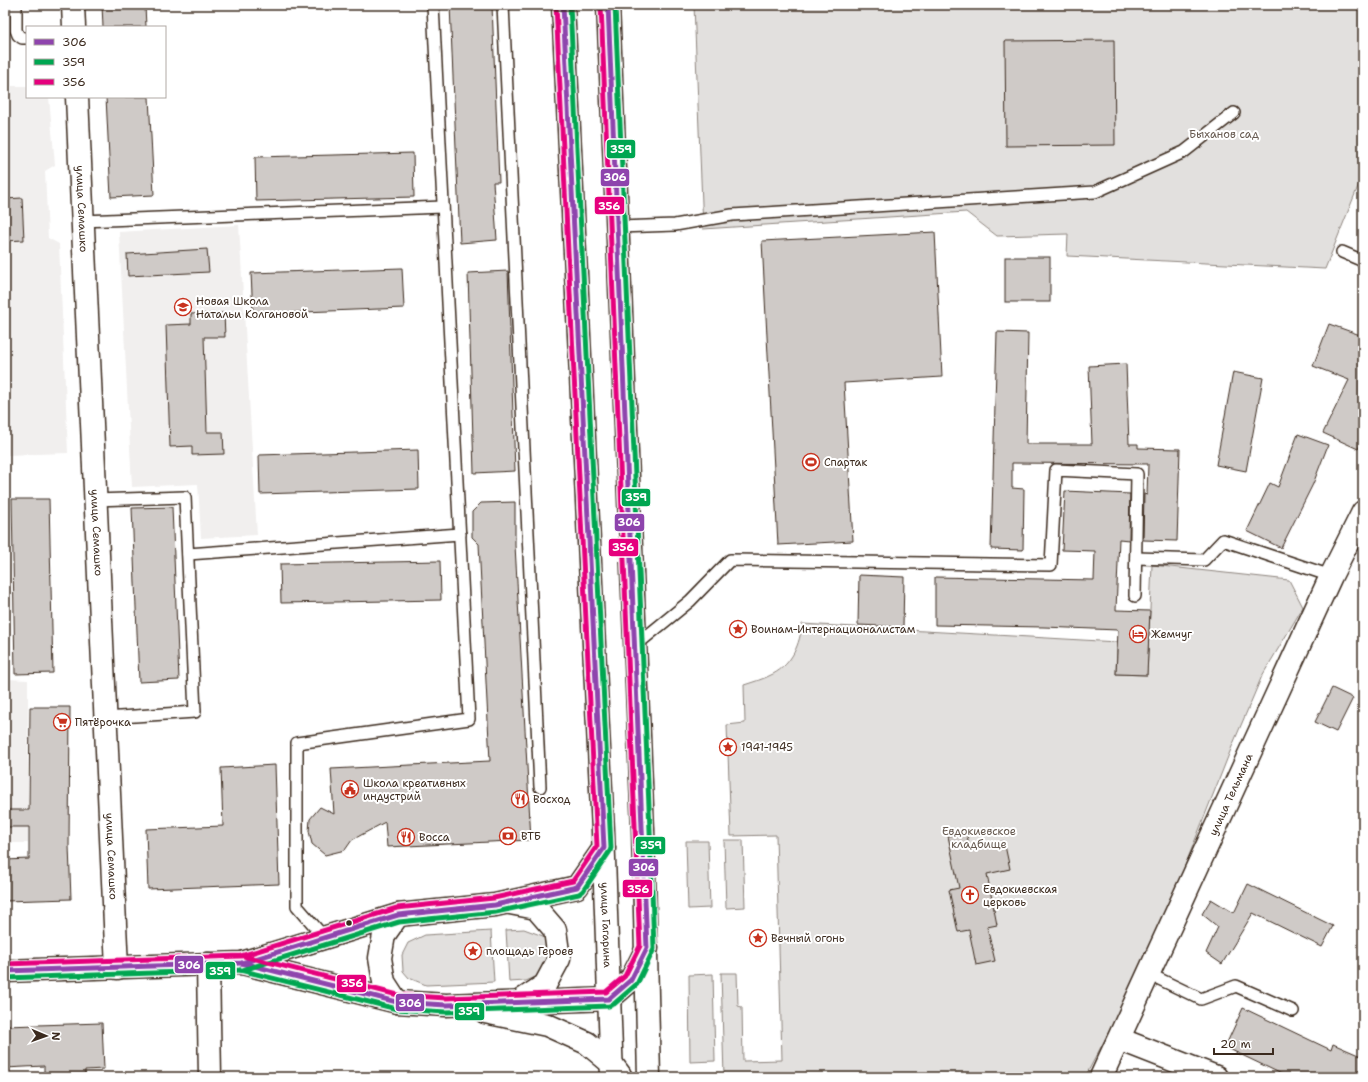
<svg xmlns="http://www.w3.org/2000/svg" width="1368" height="1082" viewBox="0 0 1368 1082" font-family="'Shantell Sans',sans-serif">
<rect width="100%" height="100%" fill="#fff"/>
<filter id="ink" filterUnits="userSpaceOnUse"><feTurbulence type="fractalNoise" baseFrequency=".025" numOctaves="2"/><feDisplacementMap in="SourceGraphic" scale="8" xChannelSelector="R" yChannelSelector="G"/><feConvolveMatrix kernelMatrix="1 2 1 2 8 2 1 2 1" color-interpolation-filters="sRGB"/></filter>
<g filter="url(#ink)">
<g fill="#f1efee">
<polygon points="5,86 27,86 27,97 49,97 55,165 45,171 48,238 59,244 68,453 5,455"/>
<polygon points="239,225 257,535 201,538 198,484 132,487 119,232"/>
<polygon points="5,679 28,680 28,843 5,843"/>
</g>
<g fill="#e2e0de" stroke="#8e857e">
<polygon points="694,5 1363,5 1363,174 1325,269 1067,256 1068,234 997,236 966,212 703,229"/>
<path d="M1152,565L1289,580L1303,607L1262,676L1233,744L1149,957L1085,1077H724L721,973H737L738,1006L742,1007L743,1061L782,1060L776,835L731,836L727,725L745,723L744,685C753,682 764,679 773,674C792,664 800,644 802,624L1117,642L1116,674L1147,675Z"/>
<polygon points="724,840 743,840 745,907 726,908"/>
<polygon points="686,841 708,841 710,908 688,909"/>
<polygon points="524,929 543,936 551,949 545,973 526,981 509,982 506,930"/>
<polygon points="491,931 494,982 426,985 409,978 403,971 402,955 408,943 425,935"/>
<polygon points="713,974 715,1061 690,1062 689,975"/>
</g>
<g fill="#cfcac7" stroke="#3b2a1e">
<polygon points="102,5 145,5 146,27 103,27"/>
<polygon points="450,5 492,5 499,182 493,182 497,240 460,243"/>
<polygon points="1114,40 1115,145 1006,146 1005,41"/>
<polygon points="106,97 149,97 154,195 111,197"/>
<polygon points="413,153 414,197 256,201 255,157"/>
<polygon points="22,198 24,240 5,241 5,199"/>
<polygon points="935,232 942,377 844,383 853,541 778,545 762,241"/>
<polygon points="207,249 209,272 128,276 127,254"/>
<rect x="1005" y="257" width="45" height="45"/>
<polygon points="402,268 404,308 253,314 251,273"/>
<polygon points="508,271 515,471 474,473 468,273"/>
<polygon points="224,313 225,337 204,337 207,432 223,432 224,454 192,455 192,446 170,447 166,325 191,324 191,314"/>
<polygon points="1329,324 1363,336 1363,439 1358,449 1323,433 1349,380 1313,366"/>
<polygon points="997,332 1028,333 1026,444 1092,444 1089,366 1126,364 1129,444 1138,444 1138,448 1180,449 1177,541 1143,540 1144,494 1147,495 1148,464 1012,463 1012,488 1024,489 1023,550 991,549"/>
<polygon points="1233,372 1263,378 1246,471 1216,465"/>
<polygon points="1298,434 1328,445 1313,484 1281,548 1247,531 1270,483 1278,487"/>
<polygon points="418,450 419,489 260,494 259,455"/>
<polygon points="1065,491 1130,494 1129,540 1119,539 1116,610 1150,611 1147,675 1116,674 1118,630 1044,627 935,625 935,577 1094,580 1095,551 1062,550"/>
<polygon points="12,499 49,499 53,673 15,674"/>
<polygon points="515,502 515,545 531,840 387,847 385,822 352,840 345,850 325,855 312,844 309,831 310,819 320,807 334,814 331,769 490,761 479,544 472,537 472,512 481,503"/>
<polygon points="172,507 179,680 139,682 132,508"/>
<polygon points="440,561 441,600 281,603 280,564"/>
<polygon points="859,575 904,577 903,627 858,625"/>
<polygon points="1332,688 1353,698 1336,732 1315,722"/>
<polygon points="30,707 70,707 69,846 71,899 5,901 5,860 29,859 29,827 5,827 5,810 29,810"/>
<polygon points="275,765 279,884 148,889 146,829 223,826 221,768"/>
<polygon points="966,832 970,848 1004,841 1010,869 987,874 997,925 987,927 995,961 976,965 969,930 958,932 949,890 959,888 948,836"/>
<polygon points="1248,884 1333,926 1322,947 1253,913 1222,964 1206,953 1218,927 1202,914 1211,899 1234,913"/>
<polygon points="1243,1008 1331,1050 1333,1044 1363,1057 1363,1077 1288,1077 1225,1047"/>
<polygon points="102,1023 104,1069 85,1070 85,1077 44,1077 44,1066 5,1068 5,1026"/>
</g>
<g fill="none" stroke-linecap="round" stroke-linejoin="round">
<g stroke="#3b2a1e" stroke-width="14">
<g id="lane">
<polyline points="16,5 16,30 18,35 22,38 27,38"/>
<polyline points="503,5 540,787"/>
<polyline points="82,221 443,207"/>
<polyline points="619,227 675,225 732,215 1095,192 1184,152 1234,113"/>
<polyline points="1342,252 1363,261"/>
<polyline points="95,500 185,497 195,712 105,718"/>
<polyline points="188,554 460,534"/>
<polyline points="1136,558 1204,560 1223,540 1331,576"/>
<polyline points="636,645 690,601 730,560 1051,565 1056,470 1137,474 1135,596"/>
<polyline points="324,937 297,906 297,743 469,719 433,5"/>
<polyline points="1149,974 1201,999 1236,986 1293,1011"/>
</g>
</g>
<g stroke="#3b2a1e" stroke-width="25">
<g id="street">
<polyline points="73,5 74,27"/>
<path id="s1" d="M77,97L117,968"/>
<polyline points="208,964 210,1077"/>
<polyline points="1119,1039 1216,1077"/>
<path id="s2" d="M1101,1077L1331,576L1363,512"/>
</g>
</g>
<g stroke="#3b2a1e" stroke-width="25">
<g id="secondary">
<polyline points="510,903 536,908 555,930 559,959 545,985 519,1002"/>
<polyline points="242,963 397,1002 446,1005 609,999 631,980 647,948"/>
<polyline points="5,971 242,963 398,915 495,905 577,887 604,848"/>
<polyline points="397,1002 384,982 380,958 384,935 398,915"/>
<polyline points="485,1012 547,1025 587,1043 611,1063 620,1075"/>
</g>
</g>
<g stroke="#3b2a1e" stroke-width="25">
<g id="primary">
<path id="s3" d="M563,5L603,831L612,1077"/>
<polyline points="608,5 643,830 649,1077"/>
</g>
</g>
<use href="#lane" stroke="#fff" stroke-width="11"/>
<use href="#street" stroke="#fff" stroke-width="22"/>
<use href="#secondary" stroke="#fff" stroke-width="22"/>
<use href="#primary" stroke="#fff" stroke-width="22"/>
<g stroke="#fff" stroke-width="8">
<g id="bus-1">
<polyline points="242,963 397,1002 446,1005 609,999 631,980 647,948 608,5"/>
<polyline points="5,971 242,963 398,915 495,905 577,887 604,848 563,5"/>
</g>
</g>
<g stroke="#fff" stroke-width="8">
<g id="bus-2">
<polyline points="240,970 397,1009 446,1012 609,1006 614,1004 637,984 654,949 650,830 615,5"/>
<polyline points="5,978 243,970 399,922 496,912 579,894 583,891 610,851 611,848 570,5"/>
</g>
</g>
<g stroke="#fff" stroke-width="8">
<g id="bus-3">
<polyline points="244,956 398,995 446,998 606,992 625,976 640,946 601,5"/>
<polyline points="5,964 241,956 397,908 494,898 573,881 597,846 556,5"/>
</g>
</g>
<use href="#bus-1" stroke="#8e44ad" stroke-width="5"/>
<use href="#bus-2" stroke="#00a651" stroke-width="5"/>
<use href="#bus-3" stroke="#e5007d" stroke-width="5"/>
</g>
</g>
<defs>
<g id="school-ring" transform="scale(0.9)"><circle r="9.5" fill="#fff" stroke="#c8321e" stroke-width="1.5"/><path d="M0-5L7-2L0 1L-7-2ZM-4 1L0 2.5L4 1V4Q0 6-4 4Z" fill="#c8321e"/></g>
<g id="stadium-ring" transform="scale(0.9)"><circle r="9.5" fill="#fff" stroke="#c8321e" stroke-width="1.5"/><path d="M0-5a6.5 5 0 1 0 0 10a6.5 5 0 1 0 0-10ZM-3.5-1.8h7v3.6h-7Z" fill="#c8321e"/></g>
<g id="sight-ring" transform="scale(0.9)"><circle r="9.5" fill="#fff" stroke="#c8321e" stroke-width="1.5"/><path d="M0-6L1.8-2.2L6-1.7L2.9 1.2L3.7 5.4L0 3.3L-3.7 5.4L-2.9 1.2L-6-1.7L-1.8-2.2Z" fill="#c8321e"/></g>
<g id="hotel-ring" transform="scale(0.9)"><circle r="9.5" fill="#fff" stroke="#c8321e" stroke-width="1.5"/><path d="M-6-4.5h1.5V1H6V5H4.5V3h-9V5H-6ZM-4 0a1.8 1.8 0 1 1 3.6 0ZM.5 0V-2.5h3Q6-2.5 6 0Z" fill="#c8321e"/></g>
<g id="supermarket-ring" transform="scale(0.9)"><circle r="9.5" fill="#fff" stroke="#c8321e" stroke-width="1.5"/><path d="M-6-5.5h2.5l.6 2H6L4.5 2H-2.5L-4.4-4H-6ZM-1.5 3.2a1.3 1.3 0 1 0 .1 0ZM3 3.2a1.3 1.3 0 1 0 .1 0Z" fill="#c8321e"/></g>
<g id="civic-ring" transform="scale(0.9)"><circle r="9.5" fill="#fff" stroke="#c8321e" stroke-width="1.5"/><path d="M-.6-6.5H3V-4.5H.6V-3L4-1V1h2V6H-6V1h2V-1L-.6-3ZM-1.2 2.5V6h2.4V2.5Z" fill="#c8321e"/></g>
<g id="restaurant-ring" transform="scale(0.9)"><circle r="9.5" fill="#fff" stroke="#c8321e" stroke-width="1.5"/><path d="M-5-6h1v4h1v-4h1v4h1v-4h1v5L-1.5 .5V6h-2V.5L-5-1ZM5-6V6H3V1.5H1.5Q1.5-4 5-6Z" fill="#c8321e"/></g>
<g id="bank-ring" transform="scale(0.9)"><circle r="9.5" fill="#fff" stroke="#c8321e" stroke-width="1.5"/><path d="M-6-4H6V4H-6ZM0-2.3a2.3 2.3 0 1 0 0 4.6a2.3 2.3 0 1 0 0-4.6Z" fill="#c8321e"/></g>
<g id="church-ring" transform="scale(0.9)"><circle r="9.5" fill="#fff" stroke="#c8321e" stroke-width="1.5"/><path d="M-1.2-6h2.4v3.5h3.3v2.4h-3.3V6h-2.4V-.1h-3.3v-2.4h3.3Z" fill="#c8321e"/></g>
</defs>
<g fill-rule="evenodd">
<use href="#school-ring" x="183" y="307"/>
<use href="#stadium-ring" x="811" y="462"/>
<use href="#sight-ring" x="738" y="629"/>
<use href="#hotel-ring" x="1138" y="634"/>
<use href="#supermarket-ring" x="62" y="722"/>
<use href="#sight-ring" x="728" y="747"/>
<use href="#civic-ring" x="350" y="789"/>
<use href="#restaurant-ring" x="520" y="799"/>
<use href="#bank-ring" x="508" y="836"/>
<use href="#restaurant-ring" x="406" y="837"/>
<use href="#church-ring" x="970" y="895"/>
<use href="#sight-ring" x="758" y="938"/>
<use href="#sight-ring" x="473" y="951"/>
</g>
<circle fill="#3b2a1e" stroke="#fff" stroke-width="1.5" cx="349" cy="923" r="3.5"/>
<g text-anchor="middle" stroke-width="4" stroke-linejoin="round" paint-order="stroke">
<g font-size="11" fill="#65584e" stroke="#fff">
<text x="1224" y="138">Быханов сад</text>
<text x="979" y="835">Евдокиевское<tspan x="979" dy="13">кладбище</tspan></text>
</g>
<g font-size="11" fill="#3b2a1e" stroke="#fff">
<text dy="4" stroke="none"><textPath href="#s1" startOffset="112">улица Семашко</textPath></text>
<text dy="4" stroke="none"><textPath href="#s1" startOffset="436">улица Семашко</textPath></text>
<text dy="4" stroke="none"><textPath href="#s2" startOffset="311">улица Тельмана</textPath></text>
<text dy="4" stroke="none"><textPath href="#s1" startOffset="760">улица Семашко</textPath></text>
<text dy="4" stroke="none"><textPath href="#s3" startOffset="921">улица Гагарина</textPath></text>
</g>
<g font-size="11" fill="#3b2a1e" stroke="#fff" text-anchor="start">
<text x="196" y="305">Новая Школа<tspan x="196" dy="13">Натальи Колгановой</tspan></text>
<text x="824" y="466">Спартак</text>
<text x="751" y="633">Воинам-Интернационалистам</text>
<text x="1151" y="638">Жемчуг</text>
<text x="75" y="726">Пятёрочка</text>
<text x="741" y="751">1941-1945</text>
<text x="363" y="787">Школа креативных<tspan x="363" dy="13">индустрий</tspan></text>
<text x="533" y="803">Восход</text>
<text x="521" y="840">ВТБ</text>
<text x="419" y="841">Bocca</text>
<text x="983" y="893">Евдокиевская<tspan x="983" dy="13">церковь</tspan></text>
<text x="771" y="942">Вечный огонь</text>
<text x="486" y="955">площадь Героев</text>
</g>
</g>
<g stroke="#fff" stroke-width="1.5">
<rect x="606" y="139" width="30" height="20" rx="4" fill="#00a651"/>
<rect x="600" y="168" width="30" height="19" rx="4" fill="#8e44ad"/>
<rect x="594" y="196" width="31" height="19" rx="4" fill="#e5007d"/>
<rect x="621" y="488" width="30" height="19" rx="4" fill="#00a651"/>
<rect x="614" y="513" width="31" height="19" rx="4" fill="#8e44ad"/>
<rect x="608" y="538" width="31" height="19" rx="4" fill="#e5007d"/>
<rect x="635" y="836" width="31" height="19" rx="4" fill="#00a651"/>
<rect x="628" y="858" width="31" height="19" rx="4" fill="#8e44ad"/>
<rect x="622" y="879" width="31" height="19" rx="4" fill="#e5007d"/>
<rect x="174" y="955" width="30" height="19" rx="4" fill="#8e44ad"/>
<rect x="205" y="961" width="31" height="19" rx="4" fill="#00a651"/>
<rect x="336" y="974" width="31" height="19" rx="4" fill="#e5007d"/>
<rect x="395" y="993" width="30" height="19" rx="4" fill="#8e44ad"/>
<rect x="454" y="1002" width="31" height="19" rx="4" fill="#00a651"/>
</g>
<g font-size="11" text-anchor="middle" font-weight="bold" fill="#fff">
<text x="621" y="153">359</text>
<text x="615" y="181">306</text>
<text x="609" y="210">356</text>
<text x="636" y="501">359</text>
<text x="629" y="526">306</text>
<text x="623" y="551">356</text>
<text x="651" y="849">359</text>
<text x="644" y="871">306</text>
<text x="638" y="893">356</text>
<text x="189" y="969">306</text>
<text x="220" y="975">359</text>
<text x="352" y="987">356</text>
<text x="410" y="1007">306</text>
<text x="469" y="1015">359</text>
</g>
<rect width="1368" height="1082" fill="none" stroke="#fff" stroke-width="20"/>
<rect x="10" y="10" width="1348" height="1062" fill="none" stroke="#3b2a1e" stroke-width="1.5" filter="url(#ink)"/>
<rect x="26" y="26" width="140" height="72" fill="#ffffff" stroke="#b1aaa5"/>
<rect x="34" y="39" width="20" height="6" fill="#8e44ad" stroke="#b1aaa5"/>
<text x="62" y="46" font-size="12" fill="#3b2a1e">306</text>
<rect x="34" y="59" width="20" height="6" fill="#00a651" stroke="#b1aaa5"/>
<text x="62" y="66" font-size="12" fill="#3b2a1e">359</text>
<rect x="34" y="79" width="20" height="6" fill="#e5007d" stroke="#b1aaa5"/>
<text x="62" y="86" font-size="12" fill="#3b2a1e">356</text>
<g transform="translate(46 1036) rotate(92)" stroke="#ffffff" stroke-width="3" paint-order="stroke">
<path d="M0-3L7 15L0 10L-7 15Z" fill="#3b2a1e"/>
<text y="-6" font-size="11" font-weight="bold" text-anchor="middle" fill="#3b2a1e">N</text>
</g>
<path d="M1214 1048v6h59v-6" fill="none" stroke="#3b2a1e" stroke-width="2"/>
<text x="1220" y="1048" font-size="12" fill="#3b2a1e" stroke="#ffffff" stroke-width="3" paint-order="stroke">20 m</text>
</svg>
